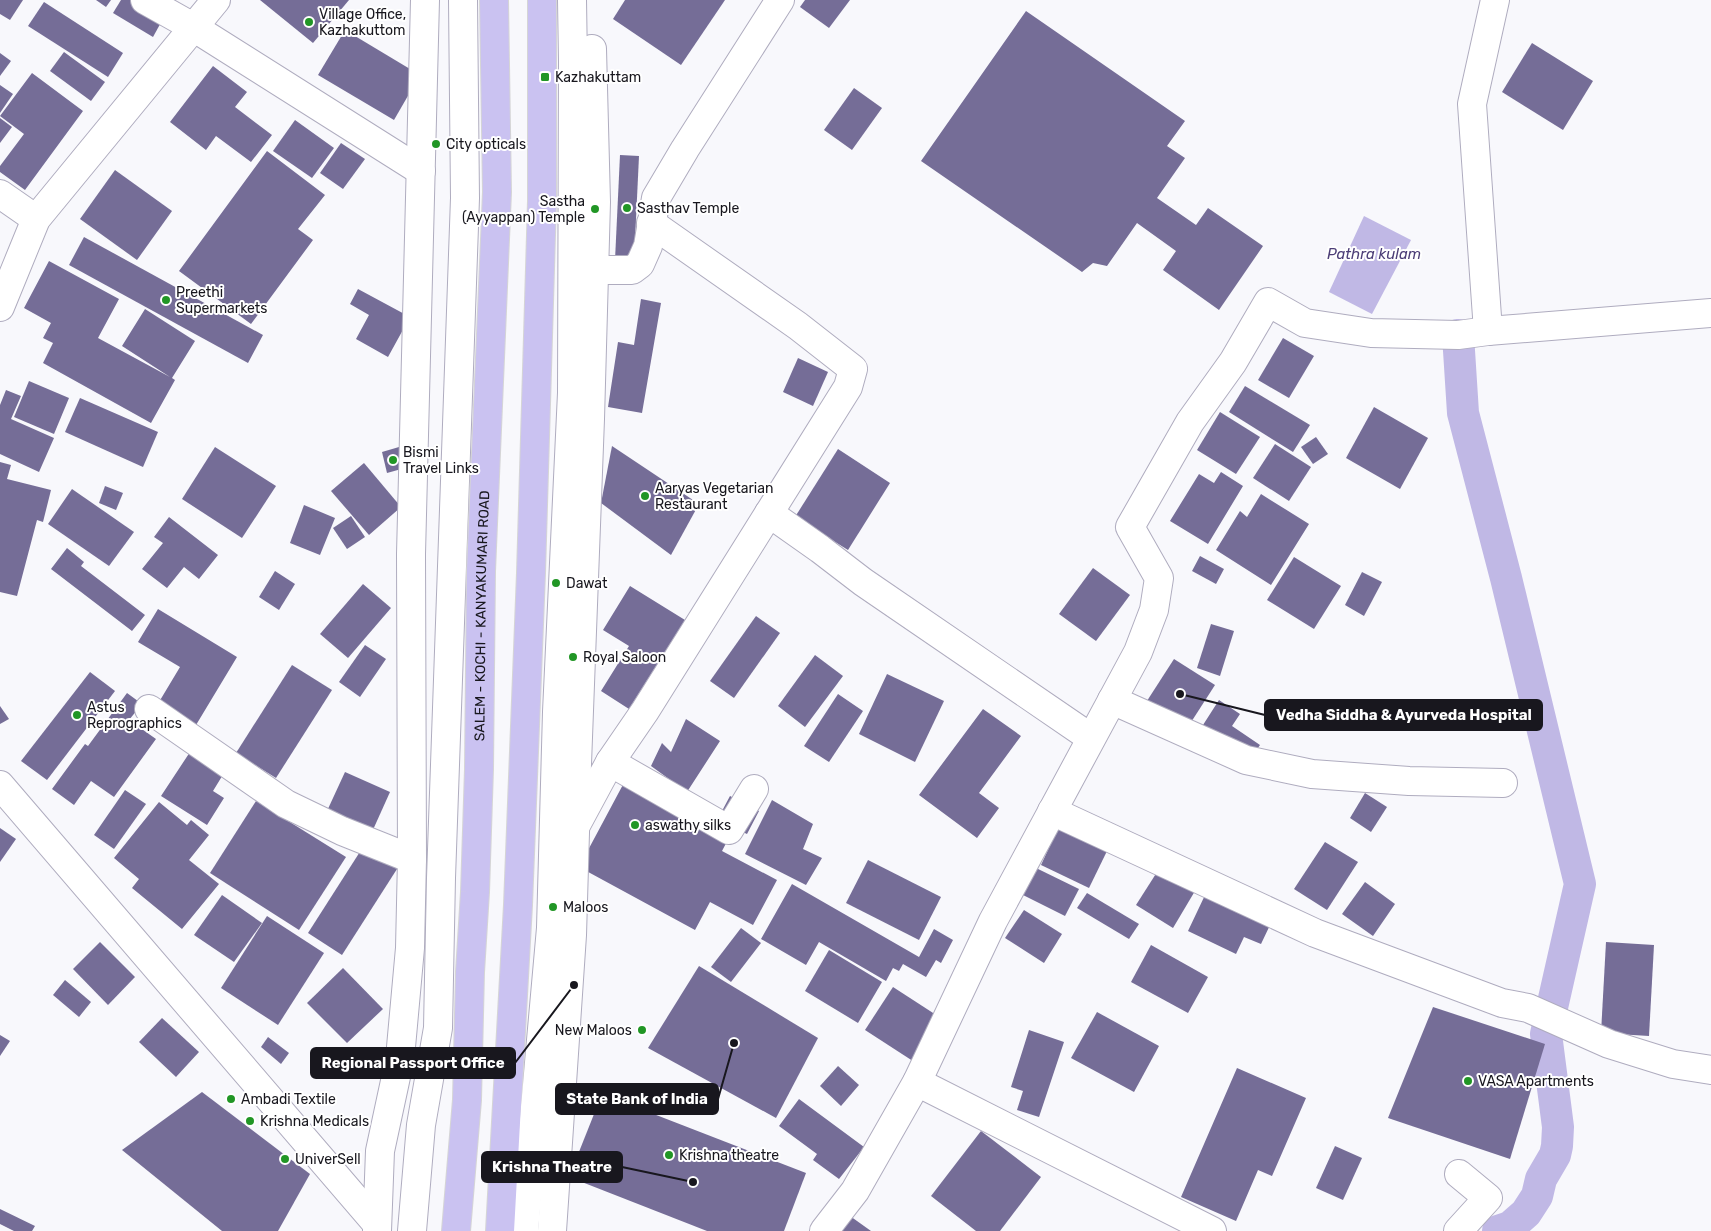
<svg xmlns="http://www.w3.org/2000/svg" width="1711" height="1231" viewBox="0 0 1711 1231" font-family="Rubik,sans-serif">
<rect width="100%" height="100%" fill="#f8f8fc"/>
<polygon fill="#c0b8e5" points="1364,216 1411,240 1372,314 1329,292"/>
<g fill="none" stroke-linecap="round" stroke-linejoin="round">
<polyline stroke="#c0b8e5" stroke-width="32" points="1458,335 1463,413 1506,578 1580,884 1546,1034 1558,1127 1557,1146 1555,1155 1541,1179 1537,1196 1526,1213 1510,1227 1498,1231"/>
</g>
<g fill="#756d97">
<polygon points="0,0 23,0 10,20 0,14"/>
<polygon points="96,0 111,0 106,7"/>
<polygon points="121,0 137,0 164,17 153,37 113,13"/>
<polygon points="260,0 349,0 313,43"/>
<polygon points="625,0 725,0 681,65 613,19"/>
<polygon points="805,0 850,0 829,28 800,7"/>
<polygon points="44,2 123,53 108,77 28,26"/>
<polygon points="1026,11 1185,121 1167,146 1185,158 1157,198 1196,225 1208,208 1263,246 1219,310 1163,270 1176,251 1137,223 1107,266 1093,263 1082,272 921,161"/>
<polygon points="345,30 420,75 394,120 318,75"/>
<polygon points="1532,43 1593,81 1563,130 1502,92"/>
<polygon points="64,52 105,82 91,101 50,71"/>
<polygon points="0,53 11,61 0,76"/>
<polygon points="213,66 247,92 235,107 272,135 251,162 216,136 206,150 170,122"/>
<polygon points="32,73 83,111 25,190 0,172 0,166 24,134 0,116"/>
<polygon points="0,85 13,94 0,113"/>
<polygon points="854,88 882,108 852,150 824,130"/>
<polygon points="0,118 12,127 0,143"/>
<polygon points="295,120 334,148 312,178 273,151"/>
<polygon points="341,143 365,159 343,189 320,173"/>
<polygon points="267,151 325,195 298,229 313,240 251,324 179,271"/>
<polygon points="620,155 639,156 634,261 615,260"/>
<polygon points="115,170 172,211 137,260 80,219"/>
<polygon points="84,237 263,335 248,363 69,265"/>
<polygon points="49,261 119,299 98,338 170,377 122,346 145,309 195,341 172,378 175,380 151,423 43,363 53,343 43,338 51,323 24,308"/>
<polygon points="358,289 410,317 388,357 356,339 369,315 350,304"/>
<polygon points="641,299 661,303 642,413 608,407 618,342 634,345"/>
<polygon points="1283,338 1314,356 1289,398 1258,380"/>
<polygon points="798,358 828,372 813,406 783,392"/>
<polygon points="29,381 69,398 54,434 14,417"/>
<polygon points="1245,386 1310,425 1293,452 1229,412"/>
<polygon points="6,390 21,396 11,419 54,438 39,472 0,454 0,405"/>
<polygon points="80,398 158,432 143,467 65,432"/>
<polygon points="1374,407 1428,438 1400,489 1346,458"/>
<polygon points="1220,412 1260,437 1236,474 1197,450"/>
<polygon points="1316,437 1328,454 1313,464 1301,447"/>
<polygon points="1275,444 1311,467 1289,501 1253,478"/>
<polygon points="612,446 699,504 671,555 601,503"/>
<polygon points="215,447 276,486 242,538 182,499"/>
<polygon points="399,447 405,468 387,473 382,452"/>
<polygon points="838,449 890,483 848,550 795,517"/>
<polygon points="0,462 11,465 7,479 51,490 43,522 37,520 17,596 0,592"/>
<polygon points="364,463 401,507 369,535 331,491"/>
<polygon points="1221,472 1243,486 1208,544 1170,521 1199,474 1214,483"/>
<polygon points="105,486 123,493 116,510 99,503"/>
<polygon points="72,489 134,532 109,566 48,524"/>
<polygon points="1261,494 1309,524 1271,585 1216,550 1240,511 1247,517"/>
<polygon points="304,505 335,518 320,555 290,543"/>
<polygon points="351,516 365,537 347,549 333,528"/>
<polygon points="169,517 218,555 199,579 184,567 167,588 142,569 163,543 154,537"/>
<polygon points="67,548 84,562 81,566 145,615 132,631 51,569"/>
<polygon points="1200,556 1224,569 1216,584 1192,571"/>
<polygon points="1294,557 1341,586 1314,629 1267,600"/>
<polygon points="1093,568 1130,595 1096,641 1059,614"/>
<polygon points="275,571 295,584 279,610 259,597"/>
<polygon points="1362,572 1382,582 1364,616 1345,605"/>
<polygon points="363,584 391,608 348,658 320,634"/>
<polygon points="630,586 685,620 629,709 601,691 629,646 603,630"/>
<polygon points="158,609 237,657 193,730 156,707 180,667 138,642"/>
<polygon points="756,616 780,633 734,698 710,681"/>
<polygon points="1211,624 1234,631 1220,676 1197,668"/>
<polygon points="365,645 386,659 360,697 339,682"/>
<polygon points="815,655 843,676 805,727 778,706"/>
<polygon points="1174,659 1215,685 1186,730 1145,704"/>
<polygon points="292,665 332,690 276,778 236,753"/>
<polygon points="90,672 115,691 47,780 21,761"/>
<polygon points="887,674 944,701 915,762 859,734"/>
<polygon points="127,693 142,704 129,720 156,739 114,797 91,781 74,805 52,789 85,744 88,746"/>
<polygon points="838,694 863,711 829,762 804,746"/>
<polygon points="1219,700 1240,714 1232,726 1260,745 1251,758 1203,725"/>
<polygon points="0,706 9,719 0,724"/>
<polygon points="983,709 1021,736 979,793 999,808 977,838 919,795"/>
<polygon points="686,719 720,741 687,792 651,766 662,743 671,752"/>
<polygon points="190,752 224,773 213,791 224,798 207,825 161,796"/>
<polygon points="345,772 390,792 372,832 327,811"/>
<polygon points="626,779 714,826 730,796 759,811 747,834 734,828 722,851 777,880 753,925 710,902 695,930 579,867"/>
<polygon points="125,790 146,804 114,849 94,835"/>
<polygon points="1365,793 1387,807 1371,832 1350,818"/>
<polygon points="772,800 813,824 803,849 822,858 806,885 745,854"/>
<polygon points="256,801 346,857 299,930 210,873"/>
<polygon points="159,802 187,825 191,820 209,835 189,860 219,884 182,929 132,888 139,879 114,858"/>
<polygon points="1059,826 1108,849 1089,888 1041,865"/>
<polygon points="0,828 16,839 0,862"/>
<polygon points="1325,842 1358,862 1327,910 1294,889"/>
<polygon points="363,847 397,869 342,955 308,933"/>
<polygon points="868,860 941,897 919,940 846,903"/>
<polygon points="1034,867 1079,889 1065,916 1021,894"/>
<polygon points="1159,869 1195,891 1173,928 1136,905"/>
<polygon points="1365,882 1395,904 1373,936 1342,914"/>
<polygon points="792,884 919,957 934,929 953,940 941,963 936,960 926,977 903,964 899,971 893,968 886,981 819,942 806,965 761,939"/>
<polygon points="1087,893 1139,924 1129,939 1077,908"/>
<polygon points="1206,893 1271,923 1261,944 1244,937 1236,954 1188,931"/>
<polygon points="222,895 262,923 234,962 194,935"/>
<polygon points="1024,910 1062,934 1044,963 1005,938"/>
<polygon points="267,916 324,953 278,1025 221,988"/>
<polygon points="741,928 761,943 731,982 711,967"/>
<polygon points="100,942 135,977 108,1005 73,969"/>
<polygon points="1606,942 1654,945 1649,1036 1601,1033"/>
<polygon points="1151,945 1208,977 1188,1013 1131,982"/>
<polygon points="829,950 882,982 858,1023 805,991"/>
<polygon points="699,966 818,1038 776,1118 648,1048"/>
<polygon points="343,968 383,1009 347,1043 307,1003"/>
<polygon points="65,980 91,1002 79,1017 53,995"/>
<polygon points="893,987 947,1022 919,1065 865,1030"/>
<polygon points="1433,1007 1545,1044 1510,1159 1388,1118"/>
<polygon points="1097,1012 1159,1046 1134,1092 1071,1058"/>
<polygon points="162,1018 199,1052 176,1077 139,1042"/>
<polygon points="1029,1030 1064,1042 1039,1117 1017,1110 1023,1091 1011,1087"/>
<polygon points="0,1035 10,1041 0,1056"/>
<polygon points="268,1037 289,1053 281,1064 261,1047"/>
<polygon points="838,1066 859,1085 841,1106 820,1086"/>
<polygon points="1237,1068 1306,1098 1272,1176 1258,1170 1236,1221 1181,1197"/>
<polygon points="202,1092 310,1174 278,1231 222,1231 122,1150"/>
<polygon points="602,1094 806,1173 784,1231 707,1231 569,1177"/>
<polygon points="799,1099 864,1147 839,1179 813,1160 817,1154 779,1126"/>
<polygon points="981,1131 1041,1177 1000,1231 976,1231 931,1196"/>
<polygon points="1335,1146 1362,1158 1343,1200 1316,1188"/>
<polygon points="0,1209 35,1226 32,1231 14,1231 0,1224"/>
<polygon points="843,1211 871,1231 829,1231"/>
</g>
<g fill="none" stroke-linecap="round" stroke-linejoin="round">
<g stroke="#afacbf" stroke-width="30">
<g id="street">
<polyline points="145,0 193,27 421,171"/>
<polyline points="0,194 36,219"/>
<polyline points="594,270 632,270 640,264 648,246 656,198 685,149 780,0"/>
<polyline points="1488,331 1472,104 1495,0"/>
<polyline points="769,513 820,549 863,582 1091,738"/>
<polyline points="1112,700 1246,760 1312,774 1409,781 1503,783"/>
<polyline points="149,709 286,804 342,831 412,859"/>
<polyline points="610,762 729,830 754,789"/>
<polyline points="1052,811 1315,933 1502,1003 1528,1008 1609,1044 1673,1064 1711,1070"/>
<polyline points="575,827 610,762 645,711 848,387 853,369 798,326 651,223"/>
<polyline points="917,1082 1212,1231"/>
<polyline points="1458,1231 1488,1198 1459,1174"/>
</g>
</g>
<g stroke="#afacbf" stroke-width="30">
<g id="secondary">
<polyline points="0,307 36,219 216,0"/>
<polyline points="0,785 377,1224"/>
<polyline points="377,1231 380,1151 400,1058 410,948 412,859 411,554 425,0"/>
<polyline points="412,1231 421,1125 438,1028 441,878 465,198 463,0"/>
<polyline points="524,1231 551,928 557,712 572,393 573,62 572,0"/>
<polyline points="552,1231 572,935 577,764 590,419 596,202 592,49"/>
<polyline points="824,1231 855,1191 917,1082 993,921 1138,652 1154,610 1159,578 1130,527 1190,422 1233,362 1268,302 1305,323 1371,333 1458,335 1488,331 1711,313"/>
</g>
</g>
<g stroke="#d5d5d6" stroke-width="30">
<g id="highway">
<path id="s1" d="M456,1231L467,1100L470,972L475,892L479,769L481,571L497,192L494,0"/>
<polyline points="500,1231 518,905 531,573 542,201 542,0"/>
</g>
</g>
<use href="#street" stroke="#fff" stroke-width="28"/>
<use href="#secondary" stroke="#fff" stroke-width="28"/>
<use href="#highway" stroke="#cac2f1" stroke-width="28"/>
</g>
<g fill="#219625" stroke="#fff" stroke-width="2">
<circle cx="309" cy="22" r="5"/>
<rect x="540" y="72" width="10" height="10" rx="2.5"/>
<circle cx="436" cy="144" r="5"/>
<circle cx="627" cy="208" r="5"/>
<circle cx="595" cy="209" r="5"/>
<circle cx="166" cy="300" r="5"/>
<circle cx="393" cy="460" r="5"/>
<circle cx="645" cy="496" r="5"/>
<circle cx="556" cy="583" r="5"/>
<circle cx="573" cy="657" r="5"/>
<circle cx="77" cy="715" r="5"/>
<circle cx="635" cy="825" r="5"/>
<circle cx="553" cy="907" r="5"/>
<circle cx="642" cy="1030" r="5"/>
<circle cx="1468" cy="1081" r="5"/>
<circle cx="231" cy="1099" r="5"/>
<circle cx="250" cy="1121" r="5"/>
<circle cx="669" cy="1155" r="5"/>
<circle cx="285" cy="1159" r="5"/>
</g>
<g text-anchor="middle" stroke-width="4" stroke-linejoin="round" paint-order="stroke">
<g font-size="14" fill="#18171e" stroke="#fff" text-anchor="start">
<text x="319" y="19">Village Office,<tspan x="319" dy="16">Kazhakuttom</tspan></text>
<text x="555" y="82">Kazhakuttam</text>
<text x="446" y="149">City opticals</text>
<text x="585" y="206" text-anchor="end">Sastha<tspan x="585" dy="16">(Ayyappan) Temple</tspan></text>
<text x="637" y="213">Sasthav Temple</text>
<text x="176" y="297">Preethi<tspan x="176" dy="16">Supermarkets</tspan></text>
<text x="403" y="457">Bismi<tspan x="403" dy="16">Travel Links</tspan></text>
<text x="655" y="493">Aaryas Vegetarian<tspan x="655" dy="16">Restaurant</tspan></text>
<text x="566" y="588">Dawat</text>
<text x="583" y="662">Royal Saloon</text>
<text x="87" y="712">Astus<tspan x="87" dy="16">Reprographics</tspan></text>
<text x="645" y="830">aswathy silks</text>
<text x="563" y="912">Maloos</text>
<text x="632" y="1035" text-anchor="end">New Maloos</text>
<text x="1478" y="1086">VASA Apartments</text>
<text x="241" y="1104">Ambadi Textile</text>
<text x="260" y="1126">Krishna Medicals</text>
<text x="679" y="1160">Krishna theatre</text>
<text x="295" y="1164">UniverSell</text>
</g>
<g font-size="14" fill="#18171e" stroke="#fff">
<text dy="5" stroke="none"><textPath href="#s1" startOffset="616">SALEM - KOCHI - KANYAKUMARI ROAD</textPath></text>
</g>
<g font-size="15" font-style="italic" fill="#4c3e77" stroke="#fff">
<text x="1374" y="259">Pathra kulam</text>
</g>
</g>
<path fill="none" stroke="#18171e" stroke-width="2" d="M1180 694L1265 715M574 985L515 1063M734 1043L718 1099M693 1182L622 1167"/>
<g fill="#18171e" stroke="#fff" stroke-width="2">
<circle cx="1180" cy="694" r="5"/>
<circle cx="574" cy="985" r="5"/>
<circle cx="734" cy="1043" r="5"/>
<circle cx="693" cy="1182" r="5"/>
</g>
<g fill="#18171e" stroke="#18171e" stroke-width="2">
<rect x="1265" y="700" width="277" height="30" rx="5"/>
<rect x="311" y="1048" width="204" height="30" rx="5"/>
<rect x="556" y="1084" width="162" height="30" rx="5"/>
<rect x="482" y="1152" width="140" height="30" rx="5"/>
</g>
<g font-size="15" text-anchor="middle" font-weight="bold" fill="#fff">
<text x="1404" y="720">Vedha Siddha &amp; Ayurveda Hospital</text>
<text x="413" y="1068">Regional Passport Office</text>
<text x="637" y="1104">State Bank of India</text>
<text x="552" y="1172">Krishna Theatre</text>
</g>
</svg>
